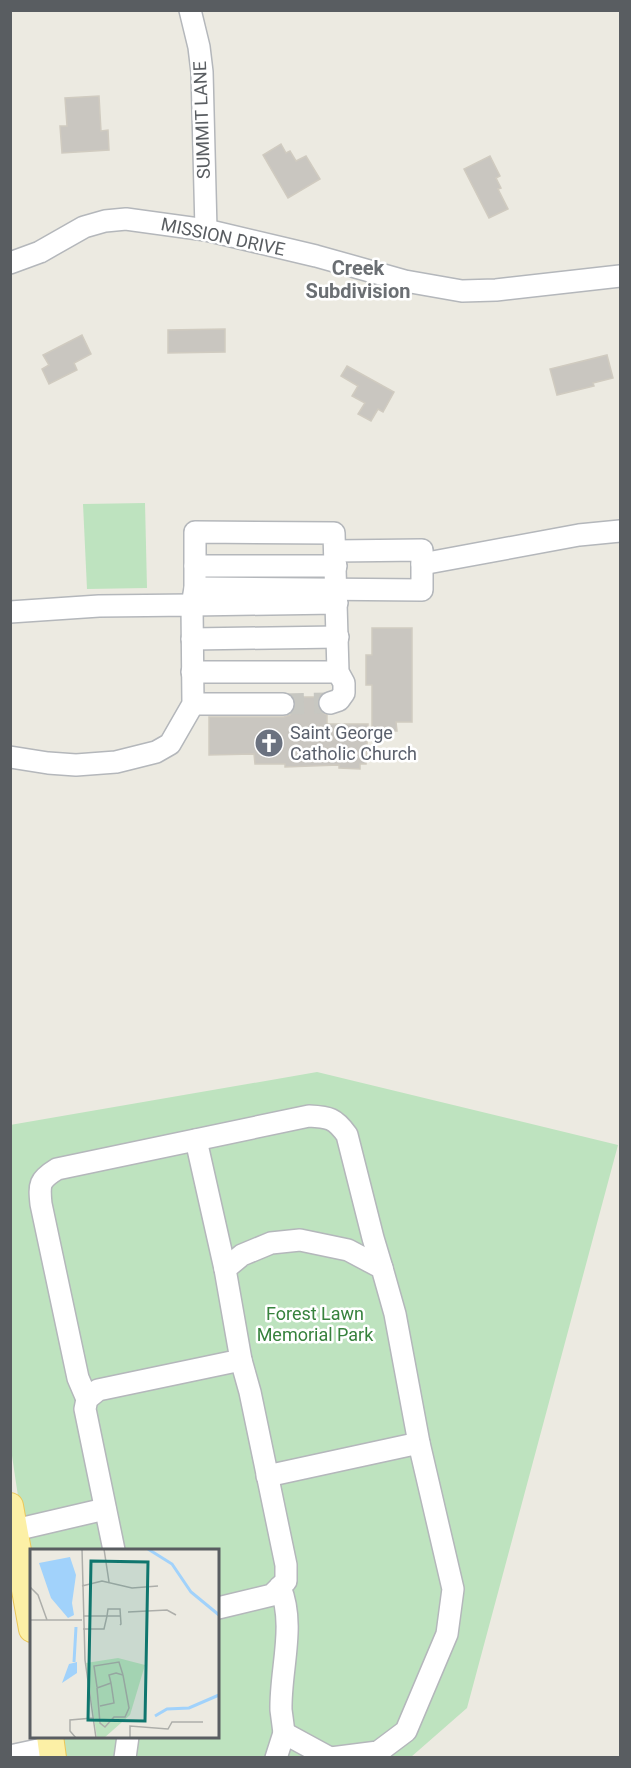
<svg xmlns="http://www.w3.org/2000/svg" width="631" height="1768" viewBox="0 0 631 1768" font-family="Roboto,sans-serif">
<rect width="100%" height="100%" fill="#eceae1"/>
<g fill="#bee3bf">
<polygon points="145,503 147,588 87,589 83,504"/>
<polygon points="317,1072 618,1145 467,1708 411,1757 62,1757 58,1737 218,1736 218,1550 32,1550 31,1584 11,1449 10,1125"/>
</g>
<g fill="#c9c6c0" stroke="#d0cbc0" stroke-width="1.5">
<polygon points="99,96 101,131 108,130 109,150 62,153 60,126 67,126 65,98"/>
<polygon points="281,144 286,153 290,151 296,161 306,156 320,179 288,198 263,155"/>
<polygon points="490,156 500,176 496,178 501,188 498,189 508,209 489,218 464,169"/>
<polygon points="225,329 225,352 168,353 168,330"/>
<polygon points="82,335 91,354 74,363 77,370 49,384 42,369 49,365 43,355"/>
<polygon points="607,355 613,378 593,383 594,386 557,395 550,369"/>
<polygon points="347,366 394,392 383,412 378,409 371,421 358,414 365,403 352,396 358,386 341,376"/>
<polygon points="372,628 412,628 412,722 396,722 397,731 372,731 372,685 366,685 366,655 372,655"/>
<polygon points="294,697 319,697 318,706 321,712 327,715 327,724 368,724 366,764 360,764 360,769 339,768 339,765 285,767 285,764 255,764 254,754 209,755 209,717 284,717 290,715 294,710 296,703"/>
</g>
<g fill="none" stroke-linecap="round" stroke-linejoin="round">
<polyline stroke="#c7c7c1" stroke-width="21" stroke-dasharray="21 10" stroke-linecap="butt" points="283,704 330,703"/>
<g stroke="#b4b7bb" stroke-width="24">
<g id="minor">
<polyline points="190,10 199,47 202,72 206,230"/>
<polyline points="10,263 40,252 84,227 105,221 126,219 206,230 316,256 405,281 462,291 496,290 620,276"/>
<polyline points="422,564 579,535 620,531"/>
<polyline points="195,566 336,566"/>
<polyline points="195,588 422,590 422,550 335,551"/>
<polyline points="10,612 99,606 192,605 193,704 170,744 156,752 116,762 76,765 48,763 10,757"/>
<polyline points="192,639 338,637"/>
<polyline points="192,672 338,672"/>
<polyline points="330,703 339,700 344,693 344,683 338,672 334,533 195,532 195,588 192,605 337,603"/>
<polyline points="193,704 283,704"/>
<polyline points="196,1140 225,1269"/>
<path d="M87,1399L78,1378L41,1204C39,1184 39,1180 57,1169L309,1116C329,1117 335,1118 347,1135L373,1238L382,1268"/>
<polyline points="267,1476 419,1443"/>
<polyline points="15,1530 105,1509"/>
<polyline points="114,1550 85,1409 87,1399 98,1390 241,1360 225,1269 242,1255 271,1243 300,1240 348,1250 382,1268 395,1314 419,1443 453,1589 447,1634 406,1731 378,1752 331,1758"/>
<path d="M280,1587C296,1625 280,1670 281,1710C282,1717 283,1725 284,1733"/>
<polyline points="218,1608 272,1595 286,1581 286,1565 250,1392 241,1360"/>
<polyline points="10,1756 52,1747"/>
<polyline points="125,1758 128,1736"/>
<polyline points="276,1758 284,1733 330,1758"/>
</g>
</g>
<g stroke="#ebc75a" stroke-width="28">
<g id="major">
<polyline points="10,1506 32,1629"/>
<polyline points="50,1736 53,1758"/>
</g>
</g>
<use href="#minor" stroke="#fff" stroke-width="21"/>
<use href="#major" stroke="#fcf0a6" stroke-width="26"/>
</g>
<defs>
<g id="church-disc" transform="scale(1.5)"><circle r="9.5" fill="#6b7280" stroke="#fff"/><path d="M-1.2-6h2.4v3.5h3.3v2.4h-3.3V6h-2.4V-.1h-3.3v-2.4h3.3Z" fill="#fff"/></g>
</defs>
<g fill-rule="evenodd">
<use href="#church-disc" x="269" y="743"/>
</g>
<g text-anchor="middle" stroke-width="5" stroke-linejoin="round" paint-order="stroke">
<g font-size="18" fill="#595d61" stroke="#fff">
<text transform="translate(202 120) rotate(-92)" y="6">SUMMIT LANE</text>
<text transform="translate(223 237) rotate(12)" y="6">MISSION DRIVE</text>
</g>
<g font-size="18" fill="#5b616d" stroke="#fff" text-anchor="start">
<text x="290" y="739">Saint George<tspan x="290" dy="21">Catholic Church</tspan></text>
</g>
<g font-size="18" fill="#37823d" stroke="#fff">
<text x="315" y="1320">Forest Lawn<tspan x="315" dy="21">Memorial Park</tspan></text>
</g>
<g font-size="20" font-weight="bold" fill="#6b6f73" stroke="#fff">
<text x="358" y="275">Creek<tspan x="358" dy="23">Subdivision</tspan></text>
</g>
</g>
<g transform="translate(30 1549)">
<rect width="189" height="189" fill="#eceae1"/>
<path d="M88,109L115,116L100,166L74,189H67L56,114Z" fill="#bee3bf"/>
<path d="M40,8L46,26L42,54L44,66L38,69L21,49L9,14ZM47,113V124L32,134L39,115Z" fill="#a1d2fb"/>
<path fill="none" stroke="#a1d2fb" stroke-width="3" d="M118,0L142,15L161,43L189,66M44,113L46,78M125,167L137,160L159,159L189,146"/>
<path fill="none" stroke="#adaeaa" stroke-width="1.5" d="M52,0L55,111L66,189M74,0L79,33M52,37L72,32L102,39L128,37M0,38L8,46L17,71M98,63L137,61L146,66M0,71H52M90,76L91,75L90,60H78L77,67H90M53,80H74L77,67H53M86,124L93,126L99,159L95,168H84L75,178L70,174L67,139L81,134L79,126ZM67,138L64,117L89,113L93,126M70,157L84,154L81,134M46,189L40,182V171L63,169M100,189V177L138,180L142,173H173"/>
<path fill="#0f766e" fill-opacity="0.15" stroke="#0f766e" stroke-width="3" d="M61,12L118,13L115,172L58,171Z"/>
<rect width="189" height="189" fill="none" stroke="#595d61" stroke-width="3"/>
</g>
<rect width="631" height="1768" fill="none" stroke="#595d61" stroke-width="24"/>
</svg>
